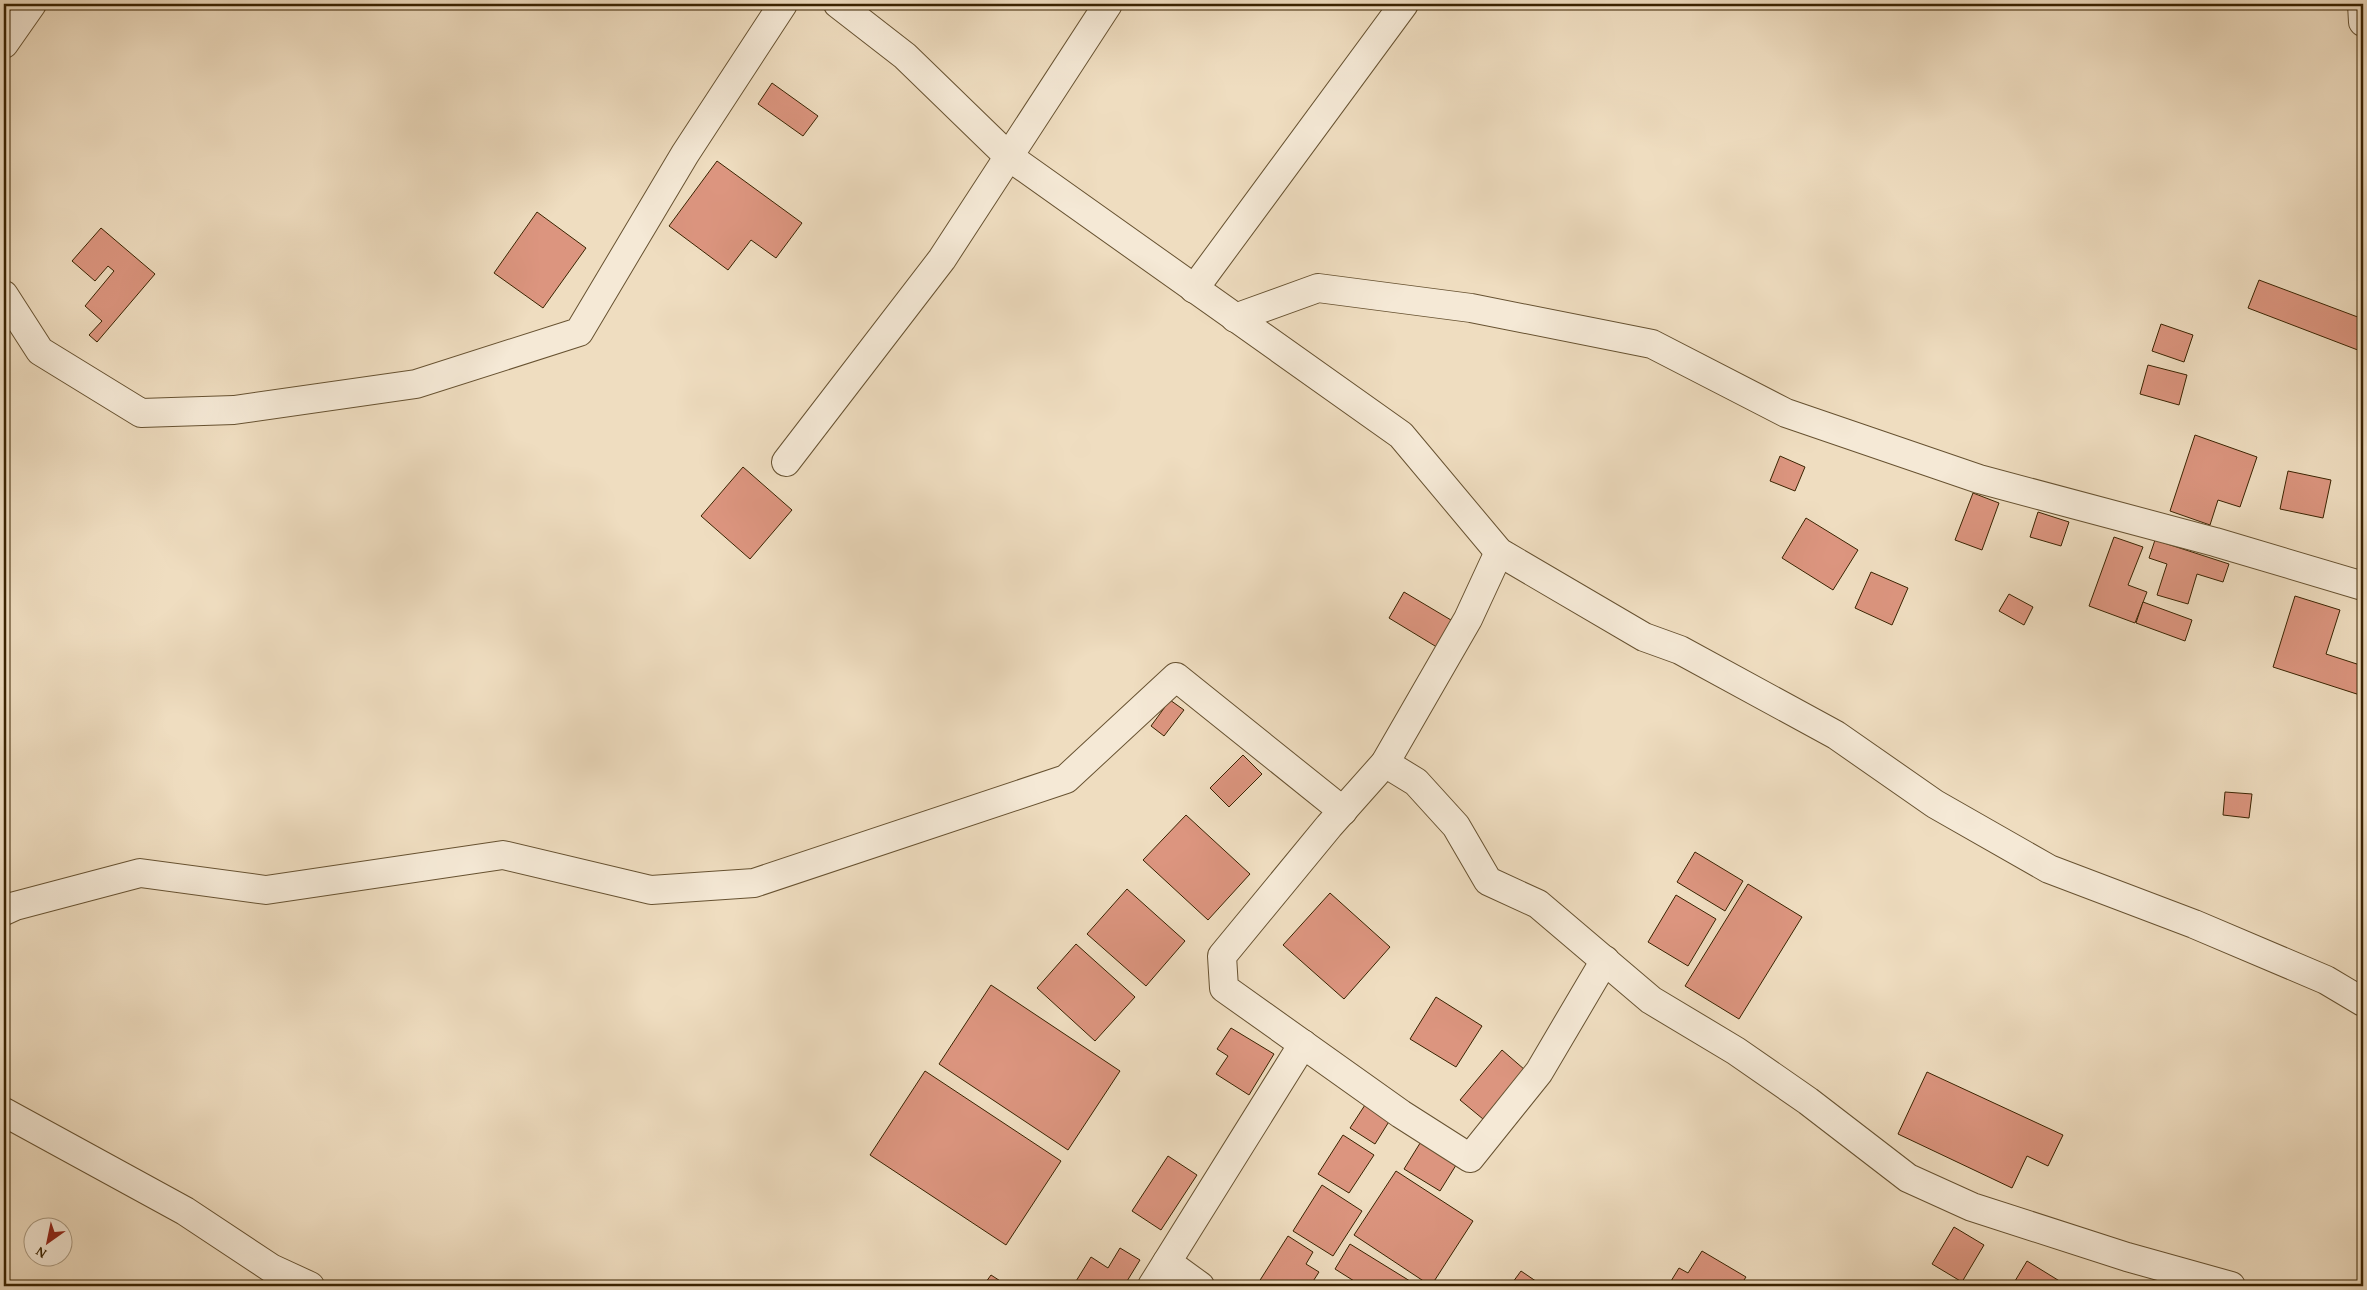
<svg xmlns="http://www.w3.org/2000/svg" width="2367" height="1290" viewBox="0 0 2367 1290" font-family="'Gentium Book Plus',serif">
<rect width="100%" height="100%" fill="#efddc0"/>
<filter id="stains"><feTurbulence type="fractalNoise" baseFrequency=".004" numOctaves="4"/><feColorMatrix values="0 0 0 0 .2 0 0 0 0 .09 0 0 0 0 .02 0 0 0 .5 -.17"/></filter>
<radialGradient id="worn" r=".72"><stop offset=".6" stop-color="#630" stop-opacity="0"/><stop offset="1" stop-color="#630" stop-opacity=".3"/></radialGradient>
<g fill="#dc957f" stroke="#3a2301">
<polygon points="772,83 818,116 803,136 758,104"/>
<polygon points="717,161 802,223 776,258 751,240 728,270 669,226"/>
<polygon points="537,212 586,248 543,308 494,273"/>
<polygon points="101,228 155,274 97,342 89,335 102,321 85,306 114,271 108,266 95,281 72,261"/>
<polygon points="2259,280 2363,319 2363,352 2248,308"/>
<polygon points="2161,324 2193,335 2184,362 2152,351"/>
<polygon points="2148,365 2187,375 2179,405 2140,394"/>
<polygon points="2195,435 2257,457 2240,507 2218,500 2210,525 2170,511"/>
<polygon points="1780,456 1805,467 1795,491 1770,481"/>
<polygon points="743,467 792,510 750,559 701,516"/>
<polygon points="2288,471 2331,480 2323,518 2280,509"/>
<polygon points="1973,493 1999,503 1982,550 1955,540"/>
<polygon points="2038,512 2069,522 2061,546 2030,537"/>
<polygon points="1806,518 1858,550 1833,590 1782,558"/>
<polygon points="2114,537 2143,547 2128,585 2147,592 2135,623 2089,606"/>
<polygon points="2155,540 2229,564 2223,582 2197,574 2188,604 2157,595 2167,564 2149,558"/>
<polygon points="1871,572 1908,588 1892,625 1855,608"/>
<polygon points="1404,592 1456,623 1440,649 1389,618"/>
<polygon points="2009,594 2033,607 2024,625 1999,611"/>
<polygon points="2295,596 2340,610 2326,654 2363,666 2363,696 2273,667"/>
<polygon points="2143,602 2192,620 2185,641 2136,623"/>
<polygon points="1170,700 1184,710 1164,736 1151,726"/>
<polygon points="1243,755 1262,774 1229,807 1210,788"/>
<polygon points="2225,792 2252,794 2249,818 2223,815"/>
<polygon points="1186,815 1250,874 1208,920 1143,860"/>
<polygon points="1695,852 1743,881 1725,911 1677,882"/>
<polygon points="1748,884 1802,917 1739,1019 1685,986"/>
<polygon points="1127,889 1185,941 1146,986 1087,934"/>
<polygon points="1330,893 1390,947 1344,999 1283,945"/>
<polygon points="1676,895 1716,919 1688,966 1648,942"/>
<polygon points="1076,944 1135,997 1095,1041 1037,988"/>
<polygon points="991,985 1120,1071 1068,1150 939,1064"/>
<polygon points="1436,997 1482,1026 1456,1067 1410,1039"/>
<polygon points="1231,1028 1274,1054 1249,1095 1216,1074 1228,1056 1217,1049"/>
<polygon points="1502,1050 1525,1070 1483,1119 1460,1100"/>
<polygon points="925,1071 1061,1161 1006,1245 870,1155"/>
<polygon points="1927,1072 2063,1135 2048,1166 2027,1156 2012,1188 1898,1134"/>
<polygon points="1365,1105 1390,1120 1375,1144 1350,1128"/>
<polygon points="1343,1135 1374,1155 1349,1193 1318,1174"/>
<polygon points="1422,1140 1458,1162 1440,1191 1404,1169"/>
<polygon points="1168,1156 1197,1175 1161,1230 1132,1211"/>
<polygon points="1396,1171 1473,1221 1431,1286 1354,1235"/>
<polygon points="1322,1185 1362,1211 1333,1256 1293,1231"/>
<polygon points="1954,1227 1984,1245 1962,1282 1932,1264"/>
<polygon points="1288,1236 1313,1252 1306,1264 1319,1272 1310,1286 1260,1286 1257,1285"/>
<polygon points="1350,1244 1418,1286 1362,1286 1335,1269"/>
<polygon points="1120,1248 1140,1260 1124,1286 1073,1286 1091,1257 1108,1268"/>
<polygon points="1702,1251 1746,1277 1740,1286 1668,1286 1679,1268 1688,1273"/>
<polygon points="2027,1261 2066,1285 2065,1286 2012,1286"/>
<polygon points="1521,1271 1543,1286 1510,1286"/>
<polygon points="991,1275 1008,1286 983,1286"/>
</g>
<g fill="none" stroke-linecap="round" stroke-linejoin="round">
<g stroke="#675231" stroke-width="30">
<g id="minor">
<polyline points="838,4 905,56 1008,156 1401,435 1499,552 1644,637 1680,650 1836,735 1935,804 2049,869 2194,924 2326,980 2363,1002"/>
<polyline points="2362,4 2363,22"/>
<polyline points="4,44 32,4"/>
<polyline points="1194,289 1404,4"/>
<polyline points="4,295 40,351 141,413 234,410 416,384 579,332 685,154 783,4"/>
<polyline points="1235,318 1318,288 1471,308 1652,344 1786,413 1979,479 2215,542 2363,586"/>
<polyline points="786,462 942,259 1108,4"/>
<polyline points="1499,552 1468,619 1385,763 1329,826 1222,956 1224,988 1401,1114 1470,1158 1539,1072 1605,960"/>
<polyline points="1385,763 1416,782 1456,826 1488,881 1538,904 1651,1000 1736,1051 1808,1101 1908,1178 1972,1207 2127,1257 2231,1286"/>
<polyline points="4,911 15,906 140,873 266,890 503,855 651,890 754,883 1066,779 1176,677 1343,811"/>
<polyline points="4,1112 185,1211 271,1268 310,1286"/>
<polyline points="1167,1262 1200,1286"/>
<polyline points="1152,1286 1303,1044"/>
</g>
</g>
<use href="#minor" stroke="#f5e9d6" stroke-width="28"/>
</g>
<rect width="2367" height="1290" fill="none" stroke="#efddc0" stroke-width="20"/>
<rect x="5" y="5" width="2357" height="1280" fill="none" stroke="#3a2301" stroke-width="2.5"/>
<rect x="10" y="10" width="2347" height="1270" fill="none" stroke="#3a2301"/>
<g transform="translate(48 1242) rotate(213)"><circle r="24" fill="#f5e9d6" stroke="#aa9a81"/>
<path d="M0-4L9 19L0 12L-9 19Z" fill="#8f2418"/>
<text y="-8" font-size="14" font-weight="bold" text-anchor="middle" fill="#3a2301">N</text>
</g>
<rect width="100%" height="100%" filter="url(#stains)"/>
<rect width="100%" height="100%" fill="url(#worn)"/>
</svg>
